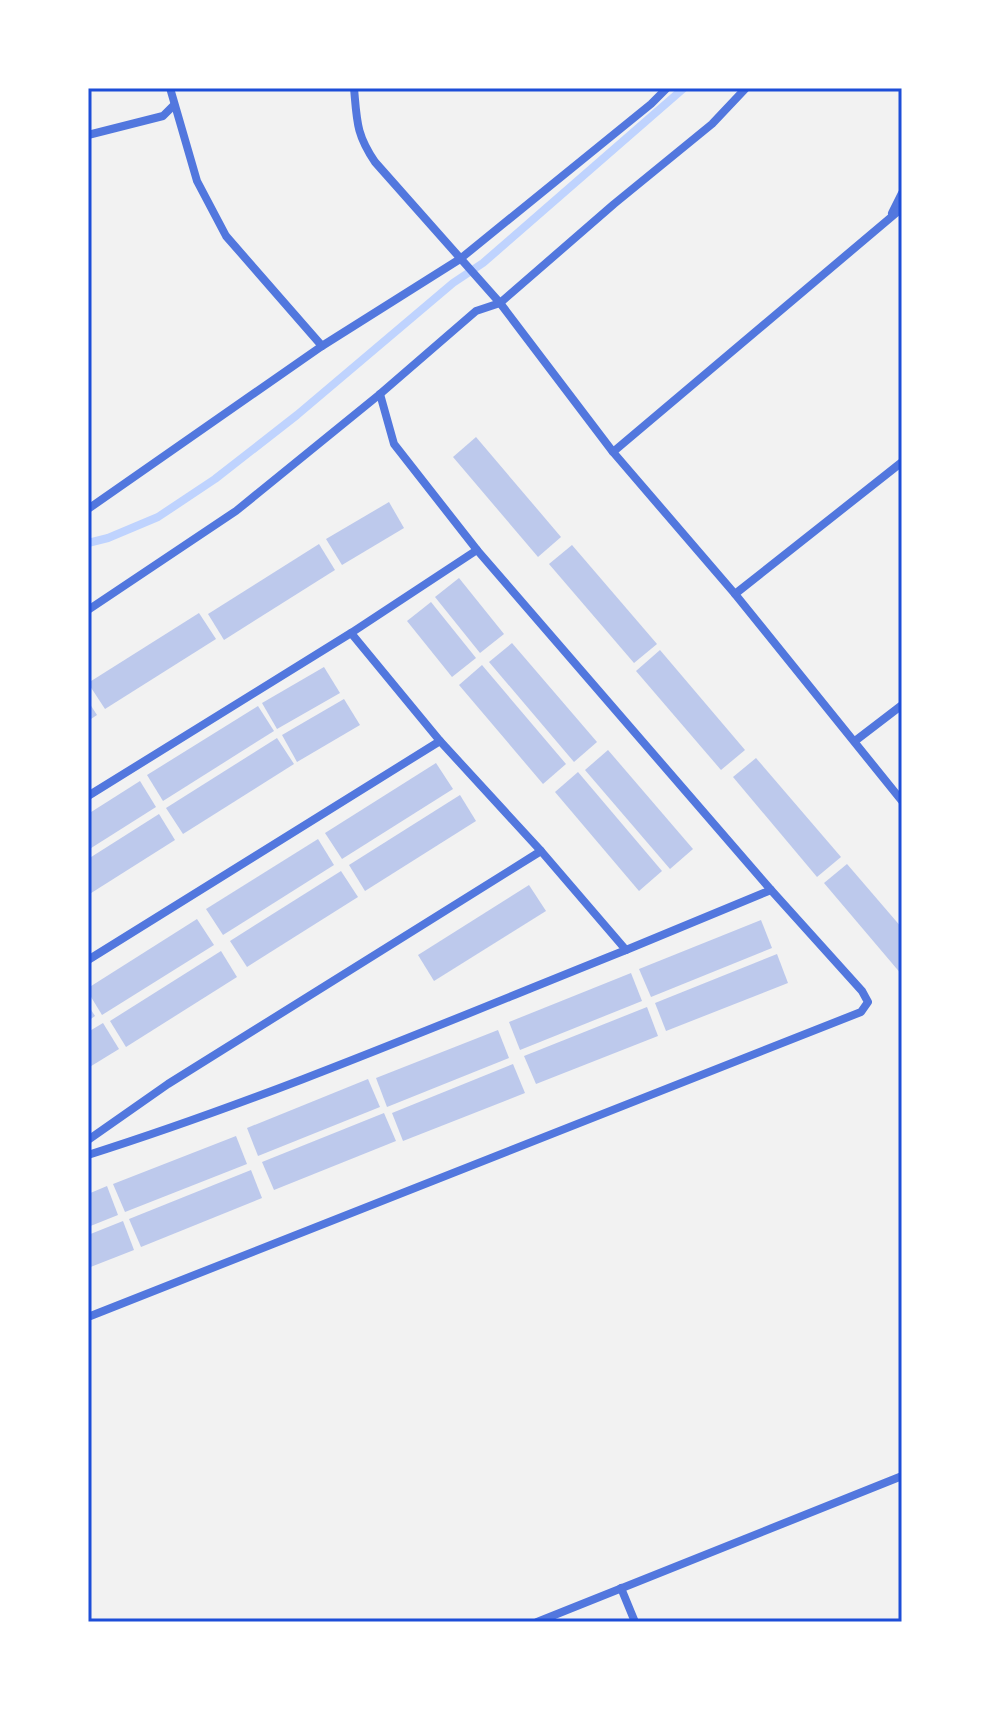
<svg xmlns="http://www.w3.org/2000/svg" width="990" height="1710" viewBox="0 0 990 1710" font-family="'IBM Plex Sans',sans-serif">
<rect width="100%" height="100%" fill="#f2f2f2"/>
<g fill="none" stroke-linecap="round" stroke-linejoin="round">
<polyline stroke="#bfd3fe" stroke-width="8" points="88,543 108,538 158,517 215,479 297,415 453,283 483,263 684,88"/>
</g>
<g fill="#bdc9ec">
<polygon points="476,437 561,537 538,557 453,457"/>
<polygon points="389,502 404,528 342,565 326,539"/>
<polygon points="319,544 335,570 224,640 208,614"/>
<polygon points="572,545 657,644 634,663 549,564"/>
<polygon points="459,578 504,634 480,653 435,597"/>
<polygon points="431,602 476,658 452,677 407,621"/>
<polygon points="199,613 216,639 105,709 88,683"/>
<polygon points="512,643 597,742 574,762 489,662"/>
<polygon points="660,650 745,750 721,770 636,671"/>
<polygon points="482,665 566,764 543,784 459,685"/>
<polygon points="324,667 340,693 277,729 262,703"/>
<polygon points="344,699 360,725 297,762 282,735"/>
<polygon points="88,701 97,715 88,721"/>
<polygon points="258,706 274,731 163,801 147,775"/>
<polygon points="277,738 294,764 183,834 166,808"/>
<polygon points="608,750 693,849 670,869 585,770"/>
<polygon points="756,758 841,857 817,877 733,777"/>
<polygon points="436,763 453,789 342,859 325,833"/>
<polygon points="578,772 662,871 639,891 555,792"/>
<polygon points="140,781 156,807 88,850 88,814"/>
<polygon points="460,795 476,821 365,891 349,865"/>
<polygon points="159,814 175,840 88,895 88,859"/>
<polygon points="318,839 334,865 223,935 206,909"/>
<polygon points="847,864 902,928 902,975 824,883"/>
<polygon points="341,871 358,897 247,967 230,941"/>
<polygon points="529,885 546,911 434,981 418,955"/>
<polygon points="197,919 214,945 102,1015 88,992 88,988"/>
<polygon points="761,920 772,948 651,997 639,969"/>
<polygon points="221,951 237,977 126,1047 110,1021"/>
<polygon points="777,954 788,983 666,1031 655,1003"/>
<polygon points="631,973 642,1001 520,1050 509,1022"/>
<polygon points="88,1005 95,1016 88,1021"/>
<polygon points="647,1007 658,1036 536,1084 524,1056"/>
<polygon points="103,1023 119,1049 88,1068 88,1032"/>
<polygon points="498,1030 509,1058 387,1107 376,1078"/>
<polygon points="513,1064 525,1093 403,1141 392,1113"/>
<polygon points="368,1079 380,1107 258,1156 247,1128"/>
<polygon points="384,1113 396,1141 274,1190 262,1162"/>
<polygon points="236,1136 247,1164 125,1212 113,1184"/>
<polygon points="251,1170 262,1198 141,1247 129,1219"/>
<polygon points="107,1186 118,1215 88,1227 88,1194"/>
<polygon points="123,1221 134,1250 88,1268 88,1235"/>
</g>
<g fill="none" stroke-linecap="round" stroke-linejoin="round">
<g stroke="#5277de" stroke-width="8">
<polyline points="170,88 197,181 226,236 322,346"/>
<path d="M354,88C357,121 356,134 375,162L500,303L613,452L735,594L902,801"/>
<polyline points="88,135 163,116 174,105"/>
<polyline points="892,213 902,193"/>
<polyline points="613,452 902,208"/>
<polyline points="88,509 322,346 460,259 651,104 667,88"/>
<polyline points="735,594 902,462"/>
<polyline points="88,610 236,511 380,394 476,311 500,303 614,204 712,124 746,88"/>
<polyline points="855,741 902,705"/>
<polyline points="88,796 351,633 477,550"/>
<polyline points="626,950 771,890"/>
<polyline points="88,960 440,741"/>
<polyline points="88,1140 168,1084 541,851"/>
<path d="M88,1155C271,1097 448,1021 626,950L541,851L440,741L351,633"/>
<polyline points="88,1317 861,1012 868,1002 862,991 771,890 477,550 394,444 380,394"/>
<polyline points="621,1588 635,1622"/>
<polyline points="537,1622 902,1476"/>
</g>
</g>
<rect width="990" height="1710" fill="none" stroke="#ffffff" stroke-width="180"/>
<rect x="90" y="90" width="810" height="1530" fill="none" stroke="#1d4ed8" stroke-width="3"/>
</svg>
